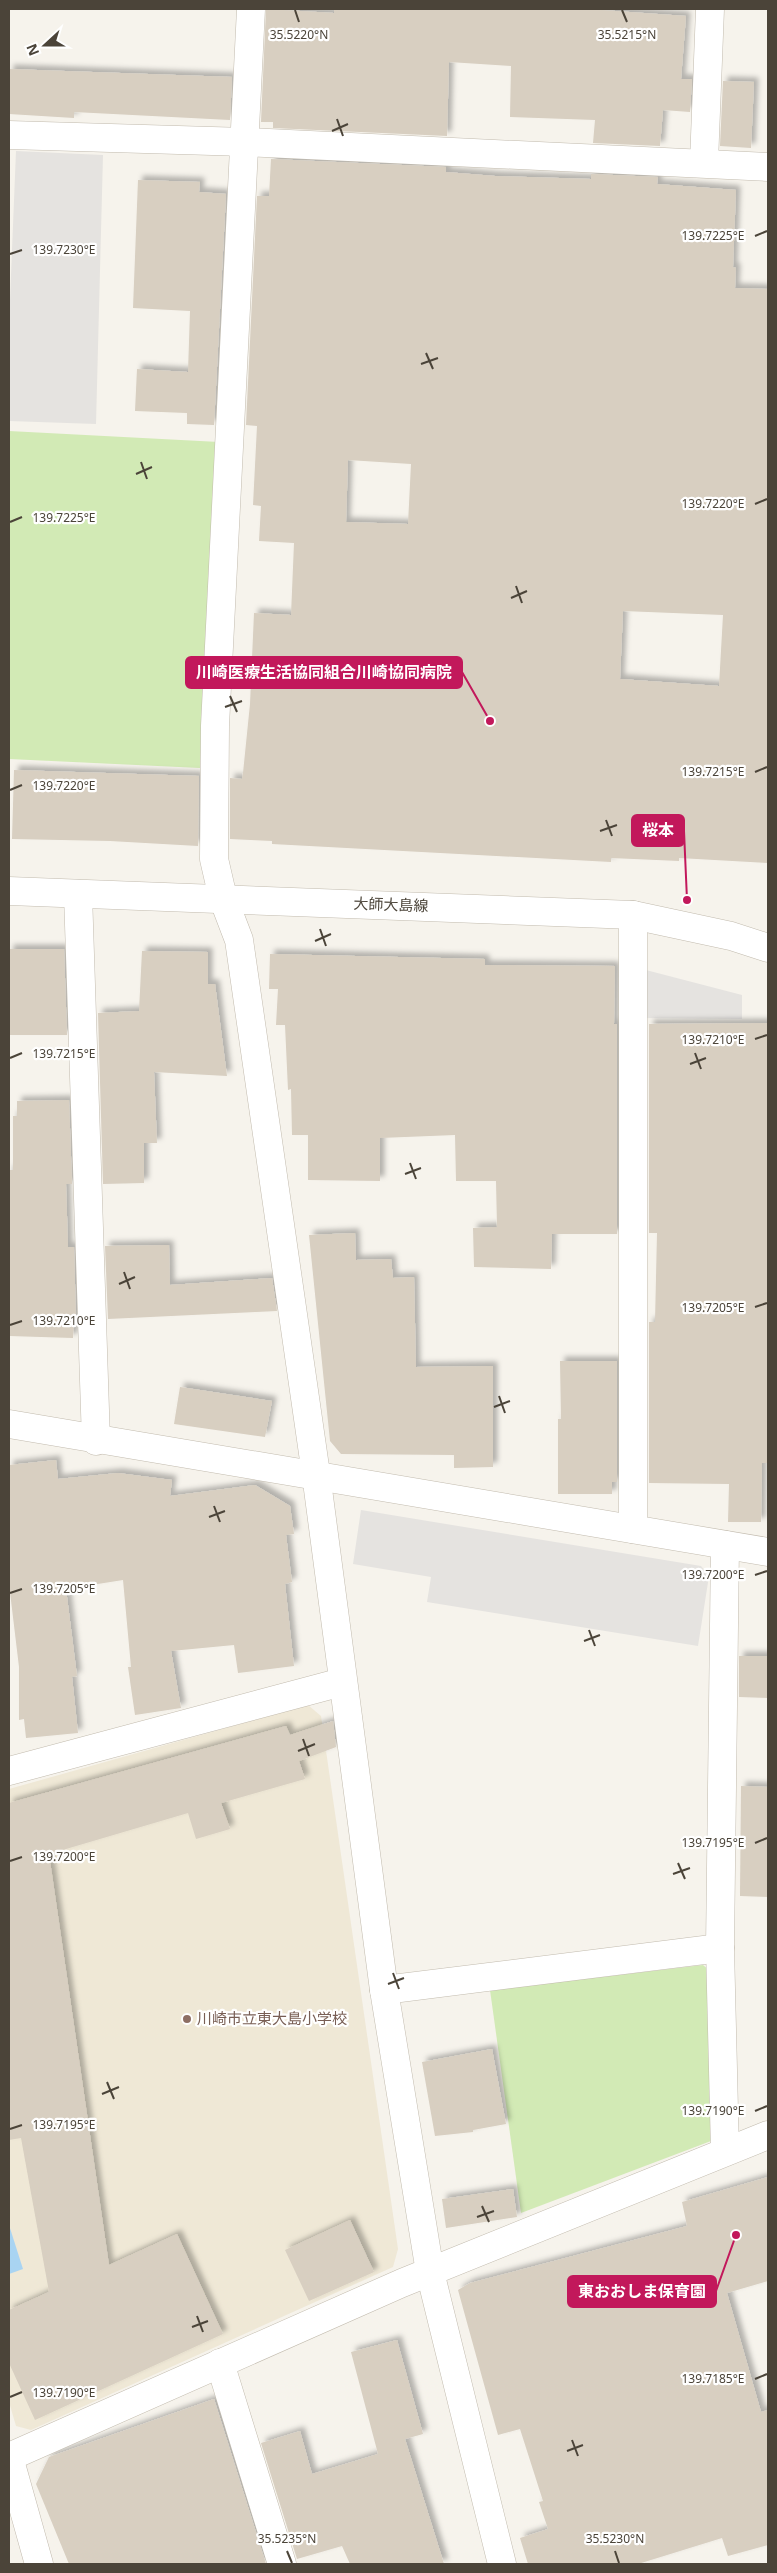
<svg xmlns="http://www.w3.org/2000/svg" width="777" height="2573" viewBox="0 0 777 2573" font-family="'Noto Sans','Noto Sans JP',sans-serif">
<defs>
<filter id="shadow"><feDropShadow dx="4.5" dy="-4.5" stdDeviation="2.5" flood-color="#0004"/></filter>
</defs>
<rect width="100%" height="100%" fill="#f6f3ec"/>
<polygon fill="#efe8d6" points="308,1705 321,1716 398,2249 393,2267 31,2430 16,2426 9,2402 9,1789"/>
<g fill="#d2eab5">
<polygon points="9,431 219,442 200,768 9,759"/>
<polygon points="703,1965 716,1976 718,2125 711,2141 521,2213 490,1990"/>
</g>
<g fill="#e5e3e0">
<polygon points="16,151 103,155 96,424 9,421 9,325"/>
<polygon points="642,969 742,995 742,1019 641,1018"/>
<polygon points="361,1510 701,1566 709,1576 698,1646 427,1602 431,1577 353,1564"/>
</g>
<polygon fill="#a9d4f2" points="9,2225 23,2269 9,2274"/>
<g fill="#d8cfc1" fill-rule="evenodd" filter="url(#shadow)">
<polygon points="266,9 334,13 334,9 587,9 686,16 681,79 692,79 690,112 663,110 660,146 593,143 595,120 510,117 511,66 449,62 447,136 273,128 273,122 261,122"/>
<polygon points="9,69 232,77 230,120 74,112 74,118 9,114"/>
<polygon points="723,81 754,82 751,148 720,146"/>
<path d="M271,159L446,167V172L495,176L591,179V174L658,177L657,184L736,190L733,267L736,268L735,288L768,289V863L679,858V861L611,858V862L272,844V841L230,839V778L242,779L243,773L250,704L254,613L291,615L294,543L259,541L261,506L253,505L257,426L246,425L257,196H269ZM348,460L411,464L408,524L346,522ZM623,611L723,615L719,686L620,679Z"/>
<polygon points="138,180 200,182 199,192 226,194 214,425 187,424 187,413 135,411 137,369 188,372 190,311 133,308"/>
<polygon points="14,770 199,776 198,846 110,841 12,839"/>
<polygon points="9,949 64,949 67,1035 9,1035"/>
<polygon points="142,951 208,952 208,984 215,984 227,1076 154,1072 157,1143 144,1143 144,1183 103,1184 98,1013 139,1011"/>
<polygon points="270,954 485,959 485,965 615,966 614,1024 617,1024 617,1234 552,1234 551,1269 474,1267 473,1228 497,1227 496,1181 456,1181 455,1135 380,1138 380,1181 308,1180 308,1135 292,1135 291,1089 288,1090 285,1025 276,1025 278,989 269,989"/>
<polygon points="768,1023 768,1463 762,1463 761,1522 728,1522 729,1484 649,1483 649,1322 655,1322 657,1233 649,1233 649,1024"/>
<polygon points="69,1100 72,1184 66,1184 68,1247 74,1247 76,1320 74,1320 73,1338 9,1336 9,1170 13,1170 13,1116 17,1116 17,1101"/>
<polygon points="355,1233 356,1260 391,1259 393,1278 414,1277 416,1367 493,1366 493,1467 454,1468 454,1455 341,1454 330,1441 309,1235"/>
<polygon points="169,1245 170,1285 272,1278 277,1311 108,1319 105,1246"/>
<polygon points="560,1361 617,1361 617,1482 612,1482 612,1494 558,1494 558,1419 561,1419"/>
<polygon points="180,1387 272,1401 265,1437 174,1424"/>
<polygon points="56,1460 58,1479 118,1473 172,1480 170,1496 255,1485 290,1506 294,1534 286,1535 292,1582 285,1584 294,1666 238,1673 234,1645 171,1651 181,1708 135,1715 128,1667 131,1667 123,1580 66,1589 77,1676 72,1677 78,1733 26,1738 24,1719 19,1720 19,1667 9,1584 9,1465"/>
<polygon points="739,1656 768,1656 768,1698 739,1697"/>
<polygon points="333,1721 336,1747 299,1761 305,1779 221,1803 230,1829 196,1839 188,1813 49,1854 109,2265 177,2234 223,2334 35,2420 9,2363 9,2310 49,2292 21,2138 9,2140 9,1803 286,1726 290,1735"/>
<polygon points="741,1786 768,1787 768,1897 740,1896"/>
<polygon points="492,2049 506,2124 473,2130 473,2132 435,2136 422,2062"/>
<polygon points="768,2177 768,2281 727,2293 761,2412 768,2410 768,2545 728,2556 722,2538 638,2564 528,2564 520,2538 548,2529 539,2502 543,2501 520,2429 498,2435 458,2290 470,2283 687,2226 682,2202"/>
<polygon points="513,2189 517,2217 446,2228 442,2199"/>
<polygon points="350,2220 374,2272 309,2301 285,2250"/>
<polygon points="397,2340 423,2434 405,2439 444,2564 350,2564 342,2546 297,2559 261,2443 300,2431 312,2474 378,2454 351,2352"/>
<polygon points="214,2399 266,2564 69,2564 36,2484 49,2457"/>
</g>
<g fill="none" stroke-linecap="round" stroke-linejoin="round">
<g stroke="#c2bbae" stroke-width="29">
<g id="minor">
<polyline points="251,9 215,726 214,859 223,898 239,940 316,1474 384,1990 430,2272"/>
<polyline points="9,135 246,142 768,167"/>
<polyline points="704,162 710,9"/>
<polyline points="78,894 96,1441"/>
<polyline points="633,915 633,1529"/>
<polyline points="9,1424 768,1552"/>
<polyline points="725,1545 720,1948 725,2151"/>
<polyline points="9,1771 342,1682"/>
<polyline points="384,1990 720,1948"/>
<polyline points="220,2363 282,2564"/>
<polyline points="9,2457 402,2283 768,2135"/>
<polyline points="9,2457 39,2564"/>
</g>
</g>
<g stroke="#c2bbae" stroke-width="29">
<g id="tertiary">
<polyline points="9,891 633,915 731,936 768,948"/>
<polyline points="430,2272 502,2564"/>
</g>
</g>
<use href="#minor" stroke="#fff" stroke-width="28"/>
<use href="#tertiary" stroke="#fff" stroke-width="28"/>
</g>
<path fill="none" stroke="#4b4439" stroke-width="2" d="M295,10L299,22M622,10L627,22M337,119L343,136M332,131L348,124M755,236L767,231M10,254L22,250M426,353L433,369M421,364L438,358M141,462L147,479M136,474L152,467M755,504L767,499M10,522L22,517M516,586L522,603M511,598L527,591M230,696L237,712M225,707L242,701M755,772L767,767M10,790L22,785M606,820L612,836M600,831L617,825M320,929L326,946M315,941L331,934M755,1039L767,1035M695,1053L701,1069M10,1058L22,1053M690,1064L706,1058M410,1163L416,1179M405,1174L421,1168M124,1272L130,1289M119,1284L135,1277M755,1307L767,1303M10,1325L22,1321M499,1396L505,1413M494,1407L510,1401M214,1506L220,1522M209,1517L225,1511M755,1575L767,1571M10,1593L22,1589M589,1630L595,1646M584,1641L600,1635M303,1739L309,1756M298,1751L315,1744M755,1843L767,1838M10,1861L22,1857M678,1863L685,1879M673,1874L690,1868M393,1973L399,1989M388,1984L404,1978M107,2082L114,2099M102,2094L119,2087M755,2111L767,2106M10,2129L22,2125M482,2206L489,2222M477,2217L494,2211M197,2316L203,2332M192,2327L208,2321M755,2379L767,2374M10,2397L22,2392M572,2440L578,2456M567,2451L583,2445M287,2551L292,2563M615,2551L619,2563"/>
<circle fill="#8d6e63" stroke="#fff" stroke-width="2" cx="187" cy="2019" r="5"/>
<g text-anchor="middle" stroke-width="4.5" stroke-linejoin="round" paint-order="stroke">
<g font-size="15" fill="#4b4439" stroke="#fff">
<text transform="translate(391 905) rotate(2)" y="5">大師大島線</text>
</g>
<g font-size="15" fill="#785e54" stroke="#fff" text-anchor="start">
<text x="197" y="2024">川崎市立東大島小学校</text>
</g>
</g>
<g font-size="12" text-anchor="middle" fill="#4b4439" stroke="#fff" stroke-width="4.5" stroke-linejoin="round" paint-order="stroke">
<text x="299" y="39">35.5220°N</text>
<text x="627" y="39">35.5215°N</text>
<text x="713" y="240">139.7225°E</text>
<text x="64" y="254">139.7230°E</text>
<text x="713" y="508">139.7220°E</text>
<text x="64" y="522">139.7225°E</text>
<text x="713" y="776">139.7215°E</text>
<text x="64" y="790">139.7220°E</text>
<text x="713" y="1044">139.7210°E</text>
<text x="64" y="1058">139.7215°E</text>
<text x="713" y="1312">139.7205°E</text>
<text x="64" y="1325">139.7210°E</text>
<text x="713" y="1579">139.7200°E</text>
<text x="64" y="1593">139.7205°E</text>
<text x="713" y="1847">139.7195°E</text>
<text x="64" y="1861">139.7200°E</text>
<text x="713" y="2115">139.7190°E</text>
<text x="64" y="2129">139.7195°E</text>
<text x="713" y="2383">139.7185°E</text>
<text x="64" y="2397">139.7190°E</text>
<text x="287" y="2543">35.5235°N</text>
<text x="615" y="2543">35.5230°N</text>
</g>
<path fill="none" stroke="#c2185b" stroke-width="2" d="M490 721L462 672M687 900L684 831M736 2235L716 2291"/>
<g fill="#c2185b" stroke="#fff" stroke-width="2">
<circle cx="490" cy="721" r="5"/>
<circle cx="687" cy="900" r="5"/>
<circle cx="736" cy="2235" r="5"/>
</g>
<g fill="#c2185b" stroke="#c2185b" stroke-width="2">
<rect x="186" y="657" width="276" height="31" rx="5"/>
<rect x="632" y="815" width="52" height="31" rx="5"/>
<rect x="568" y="2276" width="148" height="31" rx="5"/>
</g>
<g font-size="16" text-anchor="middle" font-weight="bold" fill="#fff">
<text x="324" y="678">川崎医療生活協同組合川崎協同病院</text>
<text x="658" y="836">桜本</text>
<text x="642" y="2297">東おおしま保育園</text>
</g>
<rect width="777" height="2573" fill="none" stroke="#4b4439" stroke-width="20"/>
<g transform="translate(45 45) rotate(249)" stroke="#ffffff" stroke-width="4" paint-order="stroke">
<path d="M0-4L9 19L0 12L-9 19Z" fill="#4b4439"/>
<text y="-8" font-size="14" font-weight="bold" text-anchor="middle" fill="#4b4439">N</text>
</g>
</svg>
